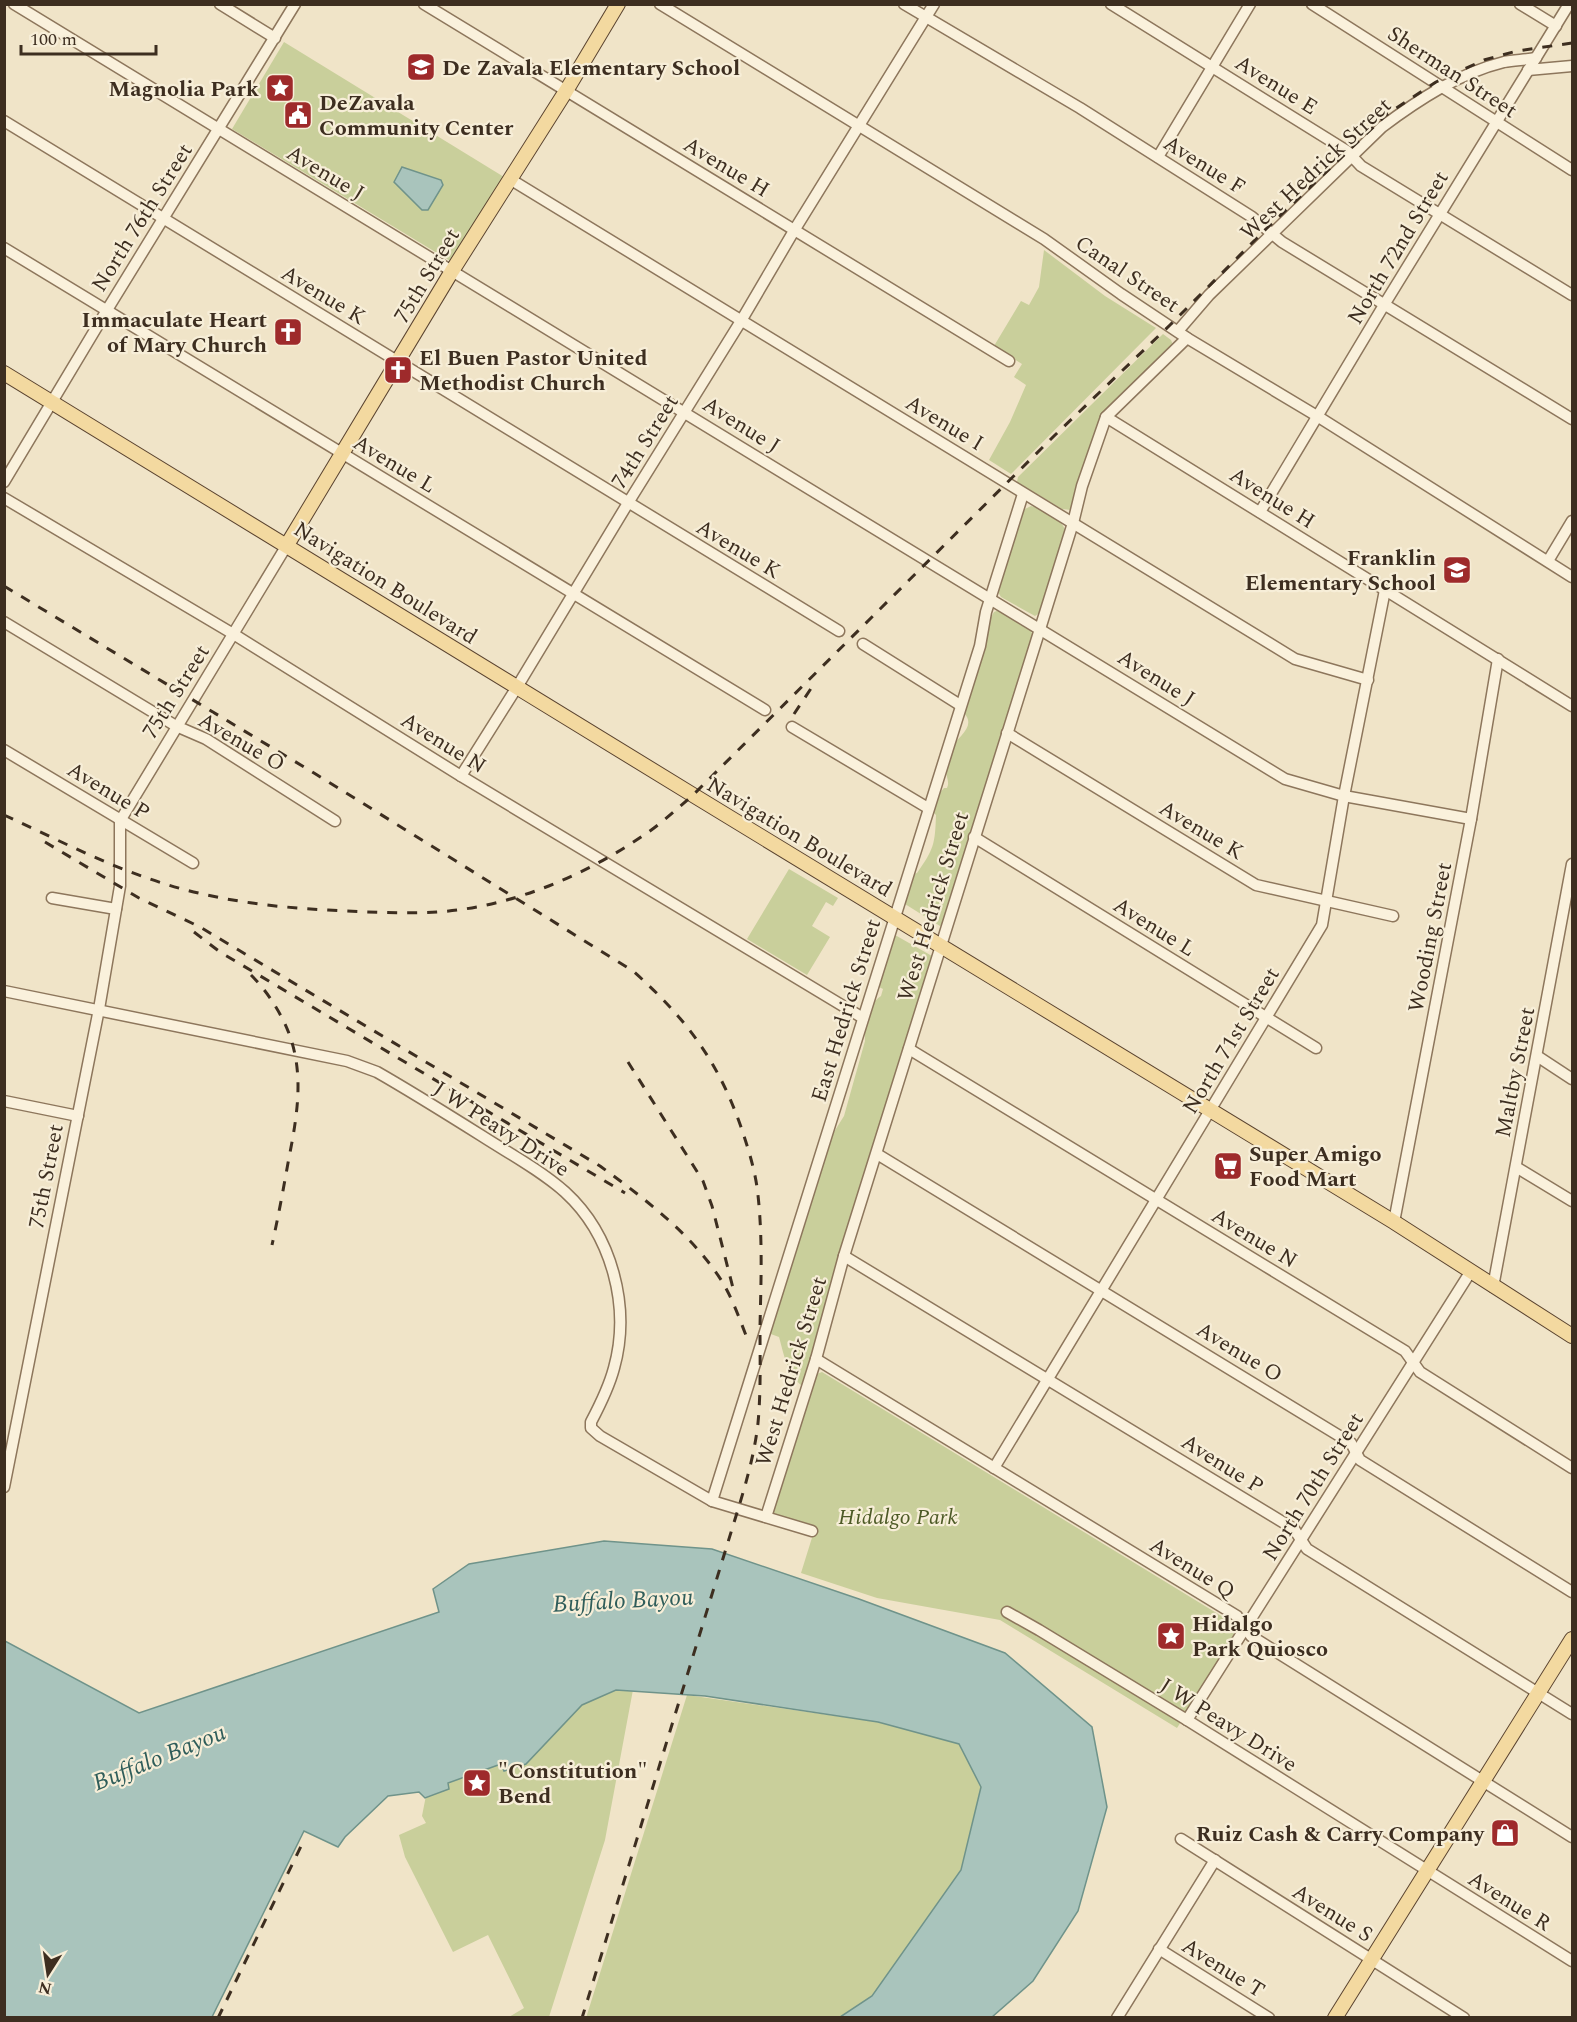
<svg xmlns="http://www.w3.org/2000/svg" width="1577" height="2022" viewBox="0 0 1577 2022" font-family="Spectral,serif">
<rect width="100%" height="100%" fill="#f0e4c8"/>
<g fill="#c9cf9b">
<polygon points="284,42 504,177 452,262 232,129"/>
<polygon points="1044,250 1105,296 1156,328 1011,474 989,460 1010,422 1026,385 1014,377 1022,364 994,346 1021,301 1029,305 1039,287"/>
<polygon points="1163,334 1171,340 1173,345 1112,407 1071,510 1062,509 1017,482 1018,477"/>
<path d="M1031,506C1043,509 1064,520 1066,533L1041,612L1035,616L1001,597L998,592L1023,513L1025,509Z"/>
<path d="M999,610L1027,626L1034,636L944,924L940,926L905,904L914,874L917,873C934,849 935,844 936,815L933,812L938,795L944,788H947C950,782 946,777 946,770C946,763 950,754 952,747C957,737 978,726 963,712L990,619L994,612Z"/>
<polygon points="789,869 838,898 833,906 826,902 812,926 830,937 807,975 747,939"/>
<path d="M895,935L932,956V967L802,1386C787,1373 784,1355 779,1337L768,1333L834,1132L844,1116L865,1041C864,1028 868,1003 881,996L883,989L879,987L882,972Z"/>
<polygon points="822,1372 1241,1628 1177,1728 1000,1620 877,1598 801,1573 815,1528 772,1514 814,1375"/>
<polygon points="635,1679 605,1840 549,2017 509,2017 524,2008 488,1935 453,1952 405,1857 399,1835 426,1823 422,1816 433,1760"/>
<polygon points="687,1695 878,1722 959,1744 981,1787 961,1870 872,1997 840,2017 586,2018"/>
</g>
<g fill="#a9c4bc" stroke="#6f938a" stroke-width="1.5">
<polygon points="402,167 441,180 443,185 428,210 422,210 394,182"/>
<polygon points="604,1541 712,1549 859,1599 1005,1653 1092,1727 1107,1807 1078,1911 1033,1981 992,2017 840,2017 872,1996 961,1870 981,1787 959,1744 878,1722 705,1696 616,1690 582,1705 526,1764 504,1771 501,1764 448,1783 449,1789 425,1798 419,1792 388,1796 345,1837 338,1847 304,1831 212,2017 5,2017 5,1641 139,1713 439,1612 433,1589 469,1564"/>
</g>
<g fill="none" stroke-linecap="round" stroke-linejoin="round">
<g stroke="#8d765c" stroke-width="13">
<g id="minor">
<polyline points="14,4 1285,779 1344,796 1471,819"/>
<polyline points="220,4 275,38"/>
<polyline points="424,4 1009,361"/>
<polyline points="660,4 1044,239 1121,294 1187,338 1317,416 1572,577"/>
<polyline points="904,4 1080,108 1252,217 1282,242 1572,419"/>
<polyline points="1111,4 1347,151 1361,166 1572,295"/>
<polyline points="1312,4 1572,170"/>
<polyline points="1520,4 1556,26"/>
<polyline points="1528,70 1572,66"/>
<polyline points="4,121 839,631"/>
<polyline points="1158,157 1250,4"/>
<polyline points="510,179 1295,659 1368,680"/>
<polyline points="4,248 765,710"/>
<path d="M1178,331L1209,295L1382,127C1418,100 1459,73 1504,62C1514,60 1525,60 1536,58"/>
<polyline points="1106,417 1572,706"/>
<polyline points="4,482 107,310 295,4"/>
<polyline points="4,498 235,635 461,776 863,1018"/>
<polyline points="1260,512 1384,305 1569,4"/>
<polyline points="1548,561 1572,521"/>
<polyline points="4,622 176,726 206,739 335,821"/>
<polyline points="863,644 960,705"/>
<polyline points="792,727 928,808"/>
<polyline points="1007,733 1256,885 1393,916"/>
<polyline points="4,750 193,863"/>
<polyline points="461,776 517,687 628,503 741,321 795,229 934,4"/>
<polyline points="974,837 1316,1048"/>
<polyline points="52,898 116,909"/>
<path d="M4,991L347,1061L377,1072C412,1092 447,1114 482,1136C510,1154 540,1170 565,1192C612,1235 631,1307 614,1368C609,1387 600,1405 591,1422V1428L600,1436L712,1501L812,1531"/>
<polyline points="909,1049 1405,1351 1420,1372 1572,1468"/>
<polyline points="1537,1056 1572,1079"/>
<polyline points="4,1101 78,1116"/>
<polyline points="877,1154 1351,1443 1360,1460 1572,1592"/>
<polyline points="1516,1167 1572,1201"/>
<polyline points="1394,1222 1471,819 1498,659"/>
<polyline points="844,1256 1294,1529 1307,1549 1572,1714"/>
<polyline points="1493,1287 1572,864"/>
<polyline points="816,1359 1237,1616 1251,1636 1572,1837"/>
<polyline points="994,1468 1322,925 1344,796 1385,590"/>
<polyline points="4,1487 99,1009 120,886 120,821 287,545"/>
<polyline points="712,1501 980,646 986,612 1023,494"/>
<polyline points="766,1517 816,1359 844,1256 1040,629 1073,523 1082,486 1106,417 1187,338"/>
<polyline points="1007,1612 1039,1630 1187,1720 1572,1961"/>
<polyline points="1187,1720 1471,1271"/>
<polyline points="1181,1839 1464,2018"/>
<polyline points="1159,1949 1269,2018"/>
<polyline points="1117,2018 1215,1860"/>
</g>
</g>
<g stroke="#5b4430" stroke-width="16">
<g id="major">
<polyline points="4,373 693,795 1394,1222 1572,1336"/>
<polyline points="287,545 452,271 566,91 618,4"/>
<polyline points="1335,2018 1572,1639"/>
</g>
</g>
<use href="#minor" stroke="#faf1dc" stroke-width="10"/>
<use href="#major" stroke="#f3d9a0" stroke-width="14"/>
<g stroke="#3d2e20" stroke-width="3" stroke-dasharray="10 10" stroke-linecap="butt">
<path d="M4,586L314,773L633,971C686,1018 719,1062 742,1130C748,1148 754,1167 757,1187C763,1233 761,1280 760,1327C760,1359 761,1391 758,1423C755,1450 748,1476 740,1503L582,2018"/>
<polyline points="794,714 812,687"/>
<path d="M4,815C52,837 100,862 150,879C207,899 268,907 328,910C365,912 401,914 437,912C513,907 586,875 647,833C663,822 678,808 693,795L1054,436L1170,325L1266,229L1386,115L1436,82L1484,60L1517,51L1572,43"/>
<path d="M45,842L139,898L200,927L600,1166C641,1196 685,1229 715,1271C730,1291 738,1315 747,1338"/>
<polyline points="194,932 220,952 625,1193"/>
<path d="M251,975C263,987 273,1001 281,1016C307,1064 298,1112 288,1163C283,1191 278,1218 272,1245"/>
<polyline points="628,1062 703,1181 712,1206 734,1292"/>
<polyline points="218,2018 305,1838"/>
</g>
</g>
<defs>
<g id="school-square" transform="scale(1.5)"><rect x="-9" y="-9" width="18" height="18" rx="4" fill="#9e2a2b" stroke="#f7eed8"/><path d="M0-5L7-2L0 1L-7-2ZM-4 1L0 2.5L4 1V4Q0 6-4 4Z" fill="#fff"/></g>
<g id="sight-square" transform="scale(1.5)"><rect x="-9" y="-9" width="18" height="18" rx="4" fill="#9e2a2b" stroke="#f7eed8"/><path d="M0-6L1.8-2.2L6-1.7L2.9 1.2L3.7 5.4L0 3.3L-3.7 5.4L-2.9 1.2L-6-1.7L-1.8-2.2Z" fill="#fff"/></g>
<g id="civic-square" transform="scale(1.5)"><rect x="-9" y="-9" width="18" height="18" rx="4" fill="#9e2a2b" stroke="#f7eed8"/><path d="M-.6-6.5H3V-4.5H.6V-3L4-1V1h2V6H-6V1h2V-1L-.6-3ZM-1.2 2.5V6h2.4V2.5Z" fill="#fff"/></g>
<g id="church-square" transform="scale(1.5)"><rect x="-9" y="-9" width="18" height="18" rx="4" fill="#9e2a2b" stroke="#f7eed8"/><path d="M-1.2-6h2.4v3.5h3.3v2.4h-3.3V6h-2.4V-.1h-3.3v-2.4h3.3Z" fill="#fff"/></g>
<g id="supermarket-square" transform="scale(1.5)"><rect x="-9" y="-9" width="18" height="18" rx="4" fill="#9e2a2b" stroke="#f7eed8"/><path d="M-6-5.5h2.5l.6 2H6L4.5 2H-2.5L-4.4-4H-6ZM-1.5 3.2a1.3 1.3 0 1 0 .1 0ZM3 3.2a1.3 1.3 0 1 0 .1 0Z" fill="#fff"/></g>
<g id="shop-square" transform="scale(1.5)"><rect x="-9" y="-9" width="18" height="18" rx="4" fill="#9e2a2b" stroke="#f7eed8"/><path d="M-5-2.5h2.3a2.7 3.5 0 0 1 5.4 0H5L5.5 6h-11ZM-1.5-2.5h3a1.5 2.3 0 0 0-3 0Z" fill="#fff"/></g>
</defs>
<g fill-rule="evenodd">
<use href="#school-square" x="421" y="67"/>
<use href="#sight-square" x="280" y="88"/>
<use href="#civic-square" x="298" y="115"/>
<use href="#church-square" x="288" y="332"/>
<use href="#church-square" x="398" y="370"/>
<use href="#school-square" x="1457" y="570"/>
<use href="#supermarket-square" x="1228" y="1166"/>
<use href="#sight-square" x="1171" y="1636"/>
<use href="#sight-square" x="477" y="1783"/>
<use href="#shop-square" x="1505" y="1833"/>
</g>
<g text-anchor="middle" stroke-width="4.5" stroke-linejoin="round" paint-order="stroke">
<g font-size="22" font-weight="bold" fill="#3d2e20" stroke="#f7eed8" text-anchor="start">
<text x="442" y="75">De Zavala Elementary School</text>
<text x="259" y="96" text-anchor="end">Magnolia Park</text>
<text x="319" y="110">DeZavala<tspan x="319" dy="25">Community Center</tspan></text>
<text x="267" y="327" text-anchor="end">Immaculate Heart<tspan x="267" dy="25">of Mary Church</tspan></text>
<text x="419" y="365">El Buen Pastor United<tspan x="419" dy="25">Methodist Church</tspan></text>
<text x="1436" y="565" text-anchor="end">Franklin<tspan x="1436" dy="25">Elementary School</tspan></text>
<text x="1249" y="1161">Super Amigo<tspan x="1249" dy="25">Food Mart</tspan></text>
<text x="1192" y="1631">Hidalgo<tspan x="1192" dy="25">Park Quiosco</tspan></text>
<text x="498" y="1778">"Constitution"<tspan x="498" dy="25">Bend</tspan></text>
<text x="1484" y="1841" text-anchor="end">Ruiz Cash &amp; Carry Company</text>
</g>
<g font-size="22" fill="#3d2e20" stroke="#f7eed8">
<text transform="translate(1453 71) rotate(33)" y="8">Sherman Street</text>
<text transform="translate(1277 84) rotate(32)" y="8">Avenue E</text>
<text transform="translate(1205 164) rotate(32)" y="8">Avenue F</text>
<text transform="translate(727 166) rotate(31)" y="8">Avenue H</text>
<text transform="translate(1315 168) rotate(-43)" y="8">West Hedrick Street</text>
<text transform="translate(326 172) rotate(31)" y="8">Avenue J</text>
<text transform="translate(141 217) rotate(-58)" y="8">North 76th Street</text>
<text transform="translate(1397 247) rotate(-59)" y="8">North 72nd Street</text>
<text transform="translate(1128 273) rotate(34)" y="8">Canal Street</text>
<text transform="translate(426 275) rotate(-59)" y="8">75th Street</text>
<text transform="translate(324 294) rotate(31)" y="8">Avenue K</text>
<text transform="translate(945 422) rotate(31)" y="8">Avenue I</text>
<text transform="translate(742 424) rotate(32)" y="8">Avenue J</text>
<text transform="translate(644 441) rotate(-58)" y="8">74th Street</text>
<text transform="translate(395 463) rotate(31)" y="8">Avenue L</text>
<text transform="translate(1273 497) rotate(32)" y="8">Avenue H</text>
<text transform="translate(739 548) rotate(31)" y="8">Avenue K</text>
<text transform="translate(386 582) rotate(32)" y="8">Navigation Boulevard</text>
<text transform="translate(1157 677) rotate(32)" y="8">Avenue J</text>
<text transform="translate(175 691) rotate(-58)" y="8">75th Street</text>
<text transform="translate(242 741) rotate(30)" y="8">Avenue O</text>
<text transform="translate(444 742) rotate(32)" y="8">Avenue N</text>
<text transform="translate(109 790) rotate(31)" y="8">Avenue P</text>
<text transform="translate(1202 829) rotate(31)" y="8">Avenue K</text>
<text transform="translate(800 836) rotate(31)" y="8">Navigation Boulevard</text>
<text transform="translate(932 906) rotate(-73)" y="8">West Hedrick Street</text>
<text transform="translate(1155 926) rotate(32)" y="8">Avenue L</text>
<text transform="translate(1429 937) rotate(-79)" y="8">Wooding Street</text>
<text transform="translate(845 1010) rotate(-73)" y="8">East Hedrick Street</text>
<text transform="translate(1230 1040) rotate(-59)" y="8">North 71st Street</text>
<text transform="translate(1514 1072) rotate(-79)" y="8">Maltby Street</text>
<text transform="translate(502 1128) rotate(33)" y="8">J W Peavy Drive</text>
<text transform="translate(45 1176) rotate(-79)" y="8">75th Street</text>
<text transform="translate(1255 1237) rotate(31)" y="8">Avenue N</text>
<text transform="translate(1240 1351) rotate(31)" y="8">Avenue O</text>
<text transform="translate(790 1371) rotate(-73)" y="8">West Hedrick Street</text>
<text transform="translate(1223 1463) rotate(32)" y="8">Avenue P</text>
<text transform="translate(1312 1486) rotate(-58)" y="8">North 70th Street</text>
<text transform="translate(1193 1567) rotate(32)" y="8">Avenue Q</text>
<text transform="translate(1229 1724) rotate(32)" y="8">J W Peavy Drive</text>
<text transform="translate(1510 1900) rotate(32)" y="8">Avenue R</text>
<text transform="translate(1333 1912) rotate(32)" y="8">Avenue S</text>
<text transform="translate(1224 1967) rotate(32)" y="8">Avenue T</text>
</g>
<g font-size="22" font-style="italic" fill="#4d5a26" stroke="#f7eed8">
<text x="898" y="1524">Hidalgo Park</text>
</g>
<g font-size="24" font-style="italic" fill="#2f5d5a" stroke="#f7eed8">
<text transform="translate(623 1600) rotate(-3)" y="8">Buffalo Bayou</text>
<text transform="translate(159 1757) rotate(-22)" y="8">Buffalo Bayou</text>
</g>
</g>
<rect width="1577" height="2022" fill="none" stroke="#3d2e20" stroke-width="12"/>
<g transform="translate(48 1974) rotate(192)" stroke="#f7eed8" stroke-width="4.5" paint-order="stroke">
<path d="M0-4.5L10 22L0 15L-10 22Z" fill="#3d2e20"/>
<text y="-9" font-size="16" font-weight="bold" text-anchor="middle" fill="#3d2e20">N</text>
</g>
<path d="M21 45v9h135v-9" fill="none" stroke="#3d2e20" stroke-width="3"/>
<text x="30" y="45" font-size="18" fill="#3d2e20" stroke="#f7eed8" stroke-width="4.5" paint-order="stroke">100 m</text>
</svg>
